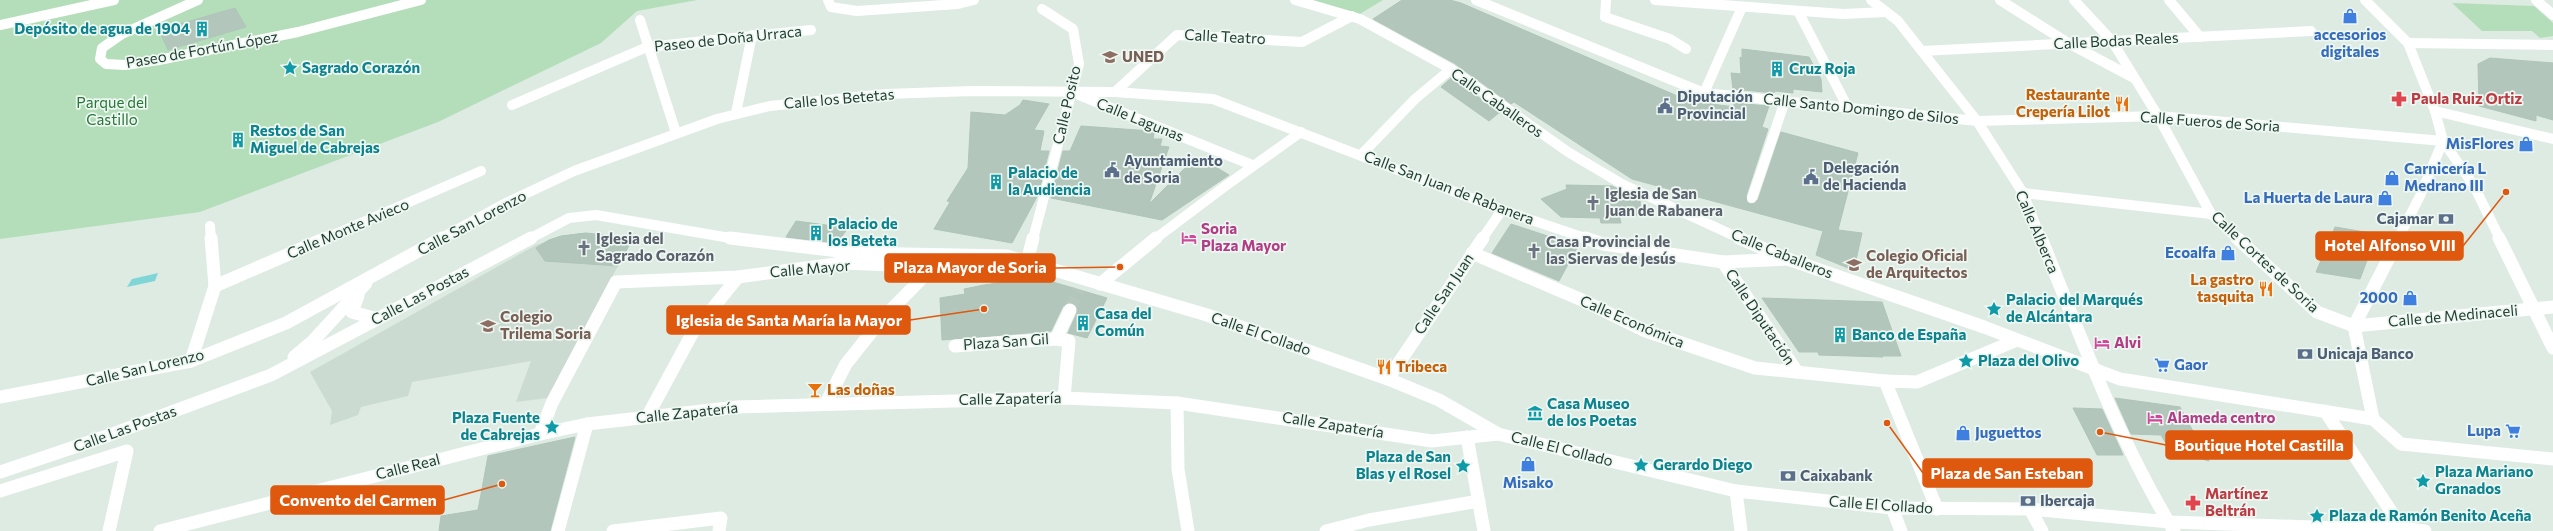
<svg xmlns="http://www.w3.org/2000/svg" width="2553" height="531" viewBox="0 0 2553 531" font-family="Commissioner,sans-serif">
<rect width="100%" height="100%" fill="#ddebe3"/>
<polygon fill="#ccdbd1" points="580,233 633,238 547,398 516,402 531,361 412,382 408,396 361,407 358,415 330,425 332,411 310,372 536,245 561,236"/>
<g fill="#b4deb9">
<polygon points="0,0 697,0 637,11 601,43 438,122 200,212 0,239"/>
<polygon points="1309,0 1383,0 1358,15"/>
<polygon points="2452,3 2534,6 2553,23 2553,36 2540,38 2532,31 2482,31"/>
</g>
<polygon fill="#80d6d6" points="158,273 155,281 127,287 132,279"/>
<g fill="#b3c6bb" stroke="#afc5b9">
<polygon points="1402,0 1450,0 1461,3 1689,101 1734,107 1734,103 1769,106 1762,127 1768,129 1746,196 1747,202 1750,204 1758,200 1781,132 1858,153 1838,230 1862,233 1856,260 1853,260 1848,268 1816,255 1823,231 1632,179 1514,102 1511,104 1454,63 1373,19"/>
<polygon points="235,8 246,27 168,50 159,30"/>
<polygon points="1742,49 1809,57 1821,79 1822,92 1793,89 1793,93 1775,91 1774,93 1733,89 1731,73 1741,74 1740,57 1742,58"/>
<polygon points="2490,58 2553,63 2553,120 2536,115 2536,121 2479,106 2478,64"/>
<polygon points="1451,78 1500,112 1489,121 1441,87"/>
<polygon points="1023,100 1049,104 1034,130 1044,131 1040,151 1049,151 1038,195 1012,243 934,229 950,202 947,201 968,168 971,112 1005,115 1020,105"/>
<polygon points="1081,126 1151,131 1154,133 1153,139 1162,139 1160,146 1169,147 1149,204 1195,158 1204,162 1206,161 1229,175 1162,220 1051,198 1063,151 1070,151"/>
<polygon points="1566,185 1612,186 1640,200 1641,215 1619,215 1621,223 1601,223 1600,218 1561,217 1541,199 1567,189"/>
<polygon points="796,221 848,228 837,243 786,237"/>
<polygon points="1511,224 1578,246 1559,281 1492,253"/>
<polygon points="2335,227 2377,234 2360,279 2316,272"/>
<polygon points="586,233 633,238 618,266 545,261 536,248 549,240 561,236"/>
<polygon points="1046,276 1046,280 1107,298 1087,338 1068,333 1078,310 1076,305 1070,302 1063,306 1051,331 942,340 940,298 965,294 964,289 984,285"/>
<polygon points="1762,298 1882,302 1901,356 1881,356 1883,357 1819,355 1818,352 1799,352"/>
<polygon points="2115,398 2180,407 2209,461 2170,450 2161,435 2131,434"/>
<polygon points="2073,408 2102,409 2123,455 2097,455"/>
<polygon points="575,437 550,531 439,531 441,516 478,510 488,456"/>
</g>
<g fill="none" stroke-linecap="round" stroke-linejoin="round">
<polyline stroke="#b7c8bf" stroke-width="13" stroke-dasharray="13 6" stroke-linecap="butt" points="1070,310 1079,290"/>
<g stroke="#fff" stroke-width="10">
<polyline points="198,0 122,34 102,48 100,59 106,64 125,65 159,60 298,32 421,0"/>
<polyline points="828,0 831,7 857,11 958,4 974,0"/>
<polyline points="1295,0 1360,19 1451,69 1568,152 1622,184 1741,239"/>
<polyline points="1476,0 1704,93 1977,121 2158,116 2443,141"/>
<polyline points="1606,0 1605,17 1670,39 1686,49"/>
<polyline points="1655,0 1843,14 1886,12"/>
<polyline points="1871,0 1898,21 1977,121 2023,193 2041,239"/>
<polyline points="2000,0 2068,43 2134,78"/>
<polyline points="2074,0 2112,41 2158,116 2211,214 2238,239"/>
<polyline points="2169,0 2200,37"/>
<polyline points="2365,0 2408,43 2435,111 2443,141 2474,186 2500,239"/>
<polyline points="2536,0 2553,15"/>
<polyline points="1798,11 1848,108"/>
<polyline points="640,20 676,133"/>
<polyline points="0,25 114,0"/>
<polyline points="2408,43 2553,45"/>
<polyline points="1922,51 2311,31"/>
<polyline points="1115,92 1177,35 1302,42 1352,16"/>
<polyline points="1704,93 1742,7"/>
<polyline points="1079,95 1252,165"/>
<polyline points="512,105 647,47 811,30"/>
<polyline points="2435,111 2553,139"/>
<polyline points="736,113 752,35"/>
<polyline points="1361,155 1415,99 1451,69"/>
<polyline points="2023,193 2211,214"/>
<polyline points="1752,198 1785,101"/>
<polyline points="210,226 211,239"/>
<polyline points="324,239 481,171"/>
<polyline points="440,239 508,202 574,171 717,119 770,106 886,94 972,91 1115,92 1213,99 1502,210 1588,239"/>
<polyline points="529,239 569,218 596,215 736,239"/>
<polyline points="1033,239 1079,64 1073,29 1042,9"/>
<polyline points="1155,239 1224,187 1301,132"/>
<polyline points="1482,239 1502,210"/>
<polyline points="2398,239 2420,196 2443,141"/>
</g>
<g stroke="#fff" stroke-width="13">
<polyline points="730,238 855,253 1007,256 1207,315 1388,379 1439,400 1498,434 1736,491 1892,508 2030,509 2170,522 2339,528 2385,526 2425,531"/>
<polyline points="1585,238 1603,244 1723,262 1788,259"/>
<polyline points="1739,238 1788,259 1984,327 2120,379 2373,419"/>
<path d="M2041,238C2081,337 2118,440 2174,531"/>
<polyline points="2237,238 2317,312 2354,326 2553,307"/>
<polyline points="2499,238 2553,348"/>
<polyline points="1472,253 1582,300 1643,330 1755,368 1885,381 1937,509"/>
<polyline points="1723,262 1797,372"/>
<polyline points="1100,284 1156,238"/>
<polyline points="215,286 326,238"/>
<polyline points="358,296 352,312 377,319"/>
<polyline points="2354,326 2399,238"/>
<polyline points="2354,326 2373,419"/>
<polyline points="955,346 1056,339"/>
<polyline points="294,357 313,341 366,283"/>
<polyline points="191,361 215,286 211,238"/>
<polyline points="1388,379 1483,238"/>
<polyline points="1885,381 1917,382 2017,340"/>
<polyline points="0,397 191,361 286,323 442,238"/>
<polyline points="1064,398 1069,341 1056,339 1070,310"/>
<polyline points="826,403 846,364 881,320 932,268"/>
<polyline points="1177,403 1178,469 1188,531"/>
<polyline points="2325,411 2402,528"/>
<polyline points="647,417 692,334 738,277"/>
<polyline points="2373,419 2401,444 2553,459"/>
<polyline points="540,434 552,403 616,282 738,277 843,263 992,269 1027,262 1033,238"/>
<polyline points="1467,437 1484,531"/>
<polyline points="0,472 107,436 271,375 531,238"/>
<polyline points="0,491 127,451 109,531"/>
<polyline points="1736,491 1741,531"/>
<polyline points="1892,508 1901,531"/>
<polyline points="2030,509 2042,531"/>
<polyline points="160,531 540,434 587,424 737,407 1064,398 1177,403 1432,441 1498,434"/>
<polyline points="558,531 587,424"/>
<polyline points="613,531 721,518 719,531"/>
<polyline points="1326,531 1369,520 1479,501"/>
</g>
</g>
<defs>
<g id="shop-bare" transform="scale(1.2)"><path d="M-5-2.5h2.3a2.7 3.5 0 0 1 5.4 0H5L5.5 6h-11ZM-1.5-2.5h3a1.5 2.3 0 0 0-3 0Z" fill="#3f7fe0" stroke="#eef7f1" stroke-width="2.5" paint-order="stroke"/></g>
<g id="building-bare" transform="scale(1.2)"><path d="M-4-6H4V6H1V3H-1V6H-4ZM-2.5-4.3h1.7v1.8h-1.7ZM.8-4.3h1.7v1.8H.8ZM-2.5-1h1.7V.8h-1.7ZM.8-1h1.7V.8H.8Z" fill="#0f9aa8" stroke="#eef7f1" stroke-width="2.5" paint-order="stroke"/></g>
<g id="university-bare" transform="scale(1.2)"><path d="M0-5L7-2L0 1L-7-2ZM-4 1L0 2.5L4 1V4Q0 6-4 4Z" fill="#8d6e63" stroke="#eef7f1" stroke-width="2.5" paint-order="stroke"/></g>
<g id="sight-bare" transform="scale(1.2)"><path d="M0-6L1.8-2.2L6-1.7L2.9 1.2L3.7 5.4L0 3.3L-3.7 5.4L-2.9 1.2L-6-1.7L-1.8-2.2Z" fill="#0f9aa8" stroke="#eef7f1" stroke-width="2.5" paint-order="stroke"/></g>
<g id="pharmacy-bare" transform="scale(1.2)"><path d="M-2-6h4v4h4v4h-4v4h-4v-4h-4v-4h4Z" fill="#e0444e" stroke="#eef7f1" stroke-width="2.5" paint-order="stroke"/></g>
<g id="restaurant-bare" transform="scale(1.2)"><path d="M-5-6h1v4h1v-4h1v4h1v-4h1v5L-1.5 .5V6h-2V.5L-5-1ZM5-6V6H3V1.5H1.5Q1.5-4 5-6Z" fill="#e8710a" stroke="#eef7f1" stroke-width="2.5" paint-order="stroke"/></g>
<g id="civic-bare" transform="scale(1.2)"><path d="M-.6-6.5H3V-4.5H.6V-3L4-1V1h2V6H-6V1h2V-1L-.6-3ZM-1.2 2.5V6h2.4V2.5Z" fill="#5c6f8a" stroke="#eef7f1" stroke-width="2.5" paint-order="stroke"/></g>
<g id="church-bare" transform="scale(1.2)"><path d="M-1.2-6h2.4v3.5h3.3v2.4h-3.3V6h-2.4V-.1h-3.3v-2.4h3.3Z" fill="#6b7280" stroke="#eef7f1" stroke-width="2.5" paint-order="stroke"/></g>
<g id="bank-bare" transform="scale(1.2)"><path d="M-6-4H6V4H-6ZM0-2.3a2.3 2.3 0 1 0 0 4.6a2.3 2.3 0 1 0 0-4.6Z" fill="#5c6f8a" stroke="#eef7f1" stroke-width="2.5" paint-order="stroke"/></g>
<g id="hotel-bare" transform="scale(1.2)"><path d="M-6-4.5h1.5V1H6V5H4.5V3h-9V5H-6ZM-4 0a1.8 1.8 0 1 1 3.6 0ZM.5 0V-2.5h3Q6-2.5 6 0Z" fill="#d1479c" stroke="#eef7f1" stroke-width="2.5" paint-order="stroke"/></g>
<g id="school-bare" transform="scale(1.2)"><path d="M0-5L7-2L0 1L-7-2ZM-4 1L0 2.5L4 1V4Q0 6-4 4Z" fill="#8d6e63" stroke="#eef7f1" stroke-width="2.5" paint-order="stroke"/></g>
<g id="supermarket-bare" transform="scale(1.2)"><path d="M-6-5.5h2.5l.6 2H6L4.5 2H-2.5L-4.4-4H-6ZM-1.5 3.2a1.3 1.3 0 1 0 .1 0ZM3 3.2a1.3 1.3 0 1 0 .1 0Z" fill="#3f7fe0" stroke="#eef7f1" stroke-width="2.5" paint-order="stroke"/></g>
<g id="bar-bare" transform="scale(1.2)"><path d="M-6-5H6L.8 .8V4.5H3.5V6h-7V4.5H-.8V.8Z" fill="#e8710a" stroke="#eef7f1" stroke-width="2.5" paint-order="stroke"/></g>
<g id="museum-bare" transform="scale(1.2)"><path d="M0-6L6-3V-2H-6V-3ZM-5-1h2V3h-2ZM-1-1h2V3h-2ZM3-1h2V3H3ZM-6 4H6V6H-6Z" fill="#0f9aa8" stroke="#eef7f1" stroke-width="2.5" paint-order="stroke"/></g>
</defs>
<g fill-rule="evenodd">
<use href="#shop-bare" x="2350" y="16"/>
<use href="#building-bare" x="202" y="29"/>
<use href="#university-bare" x="1110" y="57"/>
<use href="#sight-bare" x="290" y="68"/>
<use href="#building-bare" x="1777" y="69"/>
<use href="#pharmacy-bare" x="2399" y="99"/>
<use href="#restaurant-bare" x="2122" y="104"/>
<use href="#civic-bare" x="1665" y="106"/>
<use href="#building-bare" x="238" y="140"/>
<use href="#shop-bare" x="2526" y="144"/>
<use href="#civic-bare" x="1112" y="170"/>
<use href="#civic-bare" x="1811" y="177"/>
<use href="#shop-bare" x="2392" y="178"/>
<use href="#building-bare" x="996" y="182"/>
<use href="#shop-bare" x="2385" y="198"/>
<use href="#church-bare" x="1593" y="203"/>
<use href="#bank-bare" x="2446" y="219"/>
<use href="#building-bare" x="816" y="233"/>
<use href="#hotel-bare" x="1189" y="238"/>
<use href="#church-bare" x="584" y="248"/>
<use href="#church-bare" x="1534" y="251"/>
<use href="#shop-bare" x="2228" y="253"/>
<use href="#university-bare" x="1854" y="265"/>
<use href="#restaurant-bare" x="2266" y="289"/>
<use href="#shop-bare" x="2410" y="298"/>
<use href="#sight-bare" x="1994" y="309"/>
<use href="#building-bare" x="1083" y="323"/>
<use href="#school-bare" x="488" y="326"/>
<use href="#building-bare" x="1840" y="335"/>
<use href="#hotel-bare" x="2102" y="343"/>
<use href="#bank-bare" x="2305" y="354"/>
<use href="#sight-bare" x="1966" y="361"/>
<use href="#supermarket-bare" x="2162" y="365"/>
<use href="#restaurant-bare" x="1384" y="367"/>
<use href="#bar-bare" x="815" y="390"/>
<use href="#museum-bare" x="1535" y="413"/>
<use href="#hotel-bare" x="2155" y="418"/>
<use href="#sight-bare" x="552" y="427"/>
<use href="#supermarket-bare" x="2513" y="431"/>
<use href="#shop-bare" x="1963" y="433"/>
<use href="#shop-bare" x="1528" y="464"/>
<use href="#sight-bare" x="1641" y="465"/>
<use href="#sight-bare" x="1463" y="466"/>
<use href="#bank-bare" x="1788" y="476"/>
<use href="#sight-bare" x="2423" y="481"/>
<use href="#bank-bare" x="2028" y="501"/>
<use href="#pharmacy-bare" x="2193" y="503"/>
<use href="#sight-bare" x="2317" y="516"/>
</g>
<g text-anchor="middle" stroke-width="3.5" stroke-linejoin="round" paint-order="stroke">
<g font-size="15" font-weight="bold" fill="#0d838f" stroke="#eef7f1" text-anchor="start">
<text x="190" y="34" text-anchor="end">Depósito de agua de 1904</text>
<text x="302" y="73">Sagrado Corazón</text>
<text x="1789" y="74">Cruz Roja</text>
<text x="250" y="136">Restos de San<tspan x="250" dy="17">Miguel de Cabrejas</tspan></text>
<text x="1008" y="178">Palacio de<tspan x="1008" dy="17">la Audiencia</tspan></text>
<text x="828" y="229">Palacio de<tspan x="828" dy="17">los Beteta</tspan></text>
<text x="2006" y="305">Palacio del Marqués<tspan x="2006" dy="17">de Alcántara</tspan></text>
<text x="1095" y="319">Casa del<tspan x="1095" dy="17">Común</tspan></text>
<text x="1852" y="340">Banco de España</text>
<text x="1978" y="366">Plaza del Olivo</text>
<text x="1547" y="409">Casa Museo<tspan x="1547" dy="17">de los Poetas</tspan></text>
<text x="540" y="423" text-anchor="end">Plaza Fuente<tspan x="540" dy="17">de Cabrejas</tspan></text>
<text x="1451" y="462" text-anchor="end">Plaza de San<tspan x="1451" dy="17">Blas y el Rosel</tspan></text>
<text x="1653" y="470">Gerardo Diego</text>
<text x="2435" y="477">Plaza Mariano<tspan x="2435" dy="17">Granados</tspan></text>
<text x="2329" y="521">Plaza de Ramón Benito Aceña</text>
</g>
<g font-size="15" font-weight="bold" fill="#366cbe" stroke="#eef7f1" text-anchor="end">
<text x="2350" y="40" text-anchor="middle">accesorios<tspan x="2350" dy="17">digitales</tspan></text>
<text x="2514" y="149">MisFlores</text>
<text x="2404" y="174" text-anchor="start">Carnicería L<tspan x="2404" dy="17">Medrano III</tspan></text>
<text x="2373" y="203">La Huerta de Laura</text>
<text x="2216" y="258">Ecoalfa</text>
<text x="2398" y="303">2000</text>
<text x="2174" y="370" text-anchor="start">Gaor</text>
<text x="2501" y="436">Lupa</text>
<text x="1975" y="438" text-anchor="start">Juguettos</text>
<text x="1528" y="488" text-anchor="middle">Misako</text>
</g>
<g font-size="15" fill="#1e3c2f" stroke="#eef7f1">
<text transform="translate(1225 37) rotate(3)" y="5">Calle Teatro</text>
<text transform="translate(728 39) rotate(-6)" y="5">Paseo de Doña Urraca</text>
<text transform="translate(2116 41) rotate(-3)" y="5">Calle Bodas Reales</text>
<text transform="translate(202 50) rotate(-10)" y="5">Paseo de Fortún López</text>
<text transform="translate(839 99) rotate(-5)" y="5">Calle los Betetas</text>
<text transform="translate(1497 103) rotate(35)" y="5">Calle Caballeros</text>
<text transform="translate(1067 105) rotate(-77)" y="5">Calle Posito</text>
<text transform="translate(1861 109) rotate(6)" y="5">Calle Santo Domingo de Silos</text>
<text transform="translate(1140 120) rotate(22)" y="5">Calle Lagunas</text>
<text transform="translate(2210 122) rotate(4)" y="5">Calle Fueros de Soria</text>
<text transform="translate(1449 188) rotate(21)" y="5">Calle San Juan de Rabanera</text>
<text transform="translate(472 223) rotate(-28)" y="5">Calle San Lorenzo</text>
<text transform="translate(348 229) rotate(-23)" y="5">Calle Monte Avieco</text>
<text transform="translate(2037 232) rotate(67)" y="5">Calle Alberca</text>
<text transform="translate(1782 254) rotate(22)" y="5">Calle Caballeros</text>
<text transform="translate(2265 262) rotate(43)" y="5">Calle Cortes de Soria</text>
<text transform="translate(810 269) rotate(-5)" y="5">Calle Mayor</text>
<text transform="translate(1444 294) rotate(-56)" y="5">Calle San Juan</text>
<text transform="translate(420 296) rotate(-28)" y="5">Calle Las Postas</text>
<text transform="translate(2453 316) rotate(-5)" y="5">Calle de Medinaceli</text>
<text transform="translate(1760 317) rotate(56)" y="5">Calle Diputación</text>
<text transform="translate(1632 322) rotate(23)" y="5">Calle Económica</text>
<text transform="translate(1261 334) rotate(19)" y="5">Calle El Collado</text>
<text transform="translate(1006 342) rotate(-4)" y="5">Plaza San Gil</text>
<text transform="translate(145 368) rotate(-13)" y="5">Calle San Lorenzo</text>
<text transform="translate(1010 399) rotate(-1)" y="5">Calle Zapatería</text>
<text transform="translate(687 413) rotate(-6)" y="5">Calle Zapatería</text>
<text transform="translate(1333 425) rotate(9)" y="5">Calle Zapatería</text>
<text transform="translate(125 429) rotate(-20)" y="5">Calle Las Postas</text>
<text transform="translate(1562 449) rotate(14)" y="5">Calle El Collado</text>
<text transform="translate(408 467) rotate(-14)" y="5">Calle Real</text>
<text transform="translate(1881 505) rotate(4)" y="5">Calle El Collado</text>
</g>
<g font-size="15" font-weight="bold" fill="#785e54" stroke="#eef7f1" text-anchor="start">
<text x="1122" y="62">UNED</text>
<text x="1866" y="261">Colegio Oficial<tspan x="1866" dy="17">de Arquitectos</tspan></text>
<text x="500" y="322">Colegio<tspan x="500" dy="17">Trilema Soria</tspan></text>
</g>
<g font-size="15" font-weight="bold" fill="#c56008" stroke="#eef7f1" text-anchor="end">
<text x="2110" y="100">Restaurante<tspan x="2110" dy="17">Crepería Lilot</tspan></text>
<text x="2254" y="285">La gastro<tspan x="2254" dy="17">tasquita</tspan></text>
<text x="1396" y="372" text-anchor="start">Tribeca</text>
<text x="827" y="395" text-anchor="start">Las doñas</text>
</g>
<g font-size="15" font-weight="bold" fill="#4e5e75" stroke="#eef7f1" text-anchor="start">
<text x="1677" y="102">Diputación<tspan x="1677" dy="17">Provincial</tspan></text>
<text x="1124" y="166">Ayuntamiento<tspan x="1124" dy="17">de Soria</tspan></text>
<text x="1823" y="173">Delegación<tspan x="1823" dy="17">de Hacienda</tspan></text>
<text x="2434" y="224" text-anchor="end">Cajamar</text>
<text x="2317" y="359">Unicaja Banco</text>
<text x="1800" y="481">Caixabank</text>
<text x="2040" y="506">Ibercaja</text>
</g>
<g font-size="15" font-weight="bold" fill="#be3a42" stroke="#eef7f1" text-anchor="start">
<text x="2411" y="104">Paula Ruiz Ortiz</text>
<text x="2205" y="499">Martínez<tspan x="2205" dy="17">Beltrán</tspan></text>
</g>
<g font-size="15" fill="#257637" stroke="#eef7f1">
<text x="112" y="108">Parque del<tspan x="112" dy="17">Castillo</tspan></text>
</g>
<g font-size="15" font-weight="bold" fill="#5b616d" stroke="#eef7f1" text-anchor="start">
<text x="1605" y="199">Iglesia de San<tspan x="1605" dy="17">Juan de Rabanera</tspan></text>
<text x="596" y="244">Iglesia del<tspan x="596" dy="17">Sagrado Corazón</tspan></text>
<text x="1546" y="247">Casa Provincial de<tspan x="1546" dy="17">las Siervas de Jesús</tspan></text>
</g>
<g font-size="15" font-weight="bold" fill="#b23c85" stroke="#eef7f1" text-anchor="start">
<text x="1201" y="234">Soria<tspan x="1201" dy="17">Plaza Mayor</tspan></text>
<text x="2114" y="348">Alvi</text>
<text x="2167" y="423">Alameda centro</text>
</g>
</g>
<path fill="none" stroke="#de580e" stroke-width="1.5" d="M2506 192L2463 246M1120 267L1055 268M984 309L910 320M2100 432L2166 445M1887 423L1923 473M502 484L444 500"/>
<g fill="#de580e" stroke="#eef7f1" stroke-width="1.5">
<circle cx="2506" cy="192" r="4"/>
<circle cx="1120" cy="267" r="4"/>
<circle cx="984" cy="309" r="4"/>
<circle cx="2100" cy="432" r="4"/>
<circle cx="1887" cy="423" r="4"/>
<circle cx="502" cy="484" r="4"/>
</g>
<g fill="#de580e" stroke="#de580e" stroke-width="1.5">
<rect x="2316" y="232" width="147" height="28" rx="4"/>
<rect x="885" y="254" width="170" height="28" rx="4"/>
<rect x="667" y="306" width="243" height="28" rx="4"/>
<rect x="2166" y="431" width="186" height="28" rx="4"/>
<rect x="1923" y="459" width="169" height="28" rx="4"/>
<rect x="271" y="486" width="173" height="28" rx="4"/>
</g>
<g font-size="16" text-anchor="middle" font-weight="bold" fill="#fff">
<text x="2390" y="251">Hotel Alfonso VIII</text>
<text x="970" y="273">Plaza Mayor de Soria</text>
<text x="789" y="326">Iglesia de Santa María la Mayor</text>
<text x="2259" y="451">Boutique Hotel Castilla</text>
<text x="2007" y="479">Plaza de San Esteban</text>
<text x="358" y="506">Convento del Carmen</text>
</g>
</svg>
